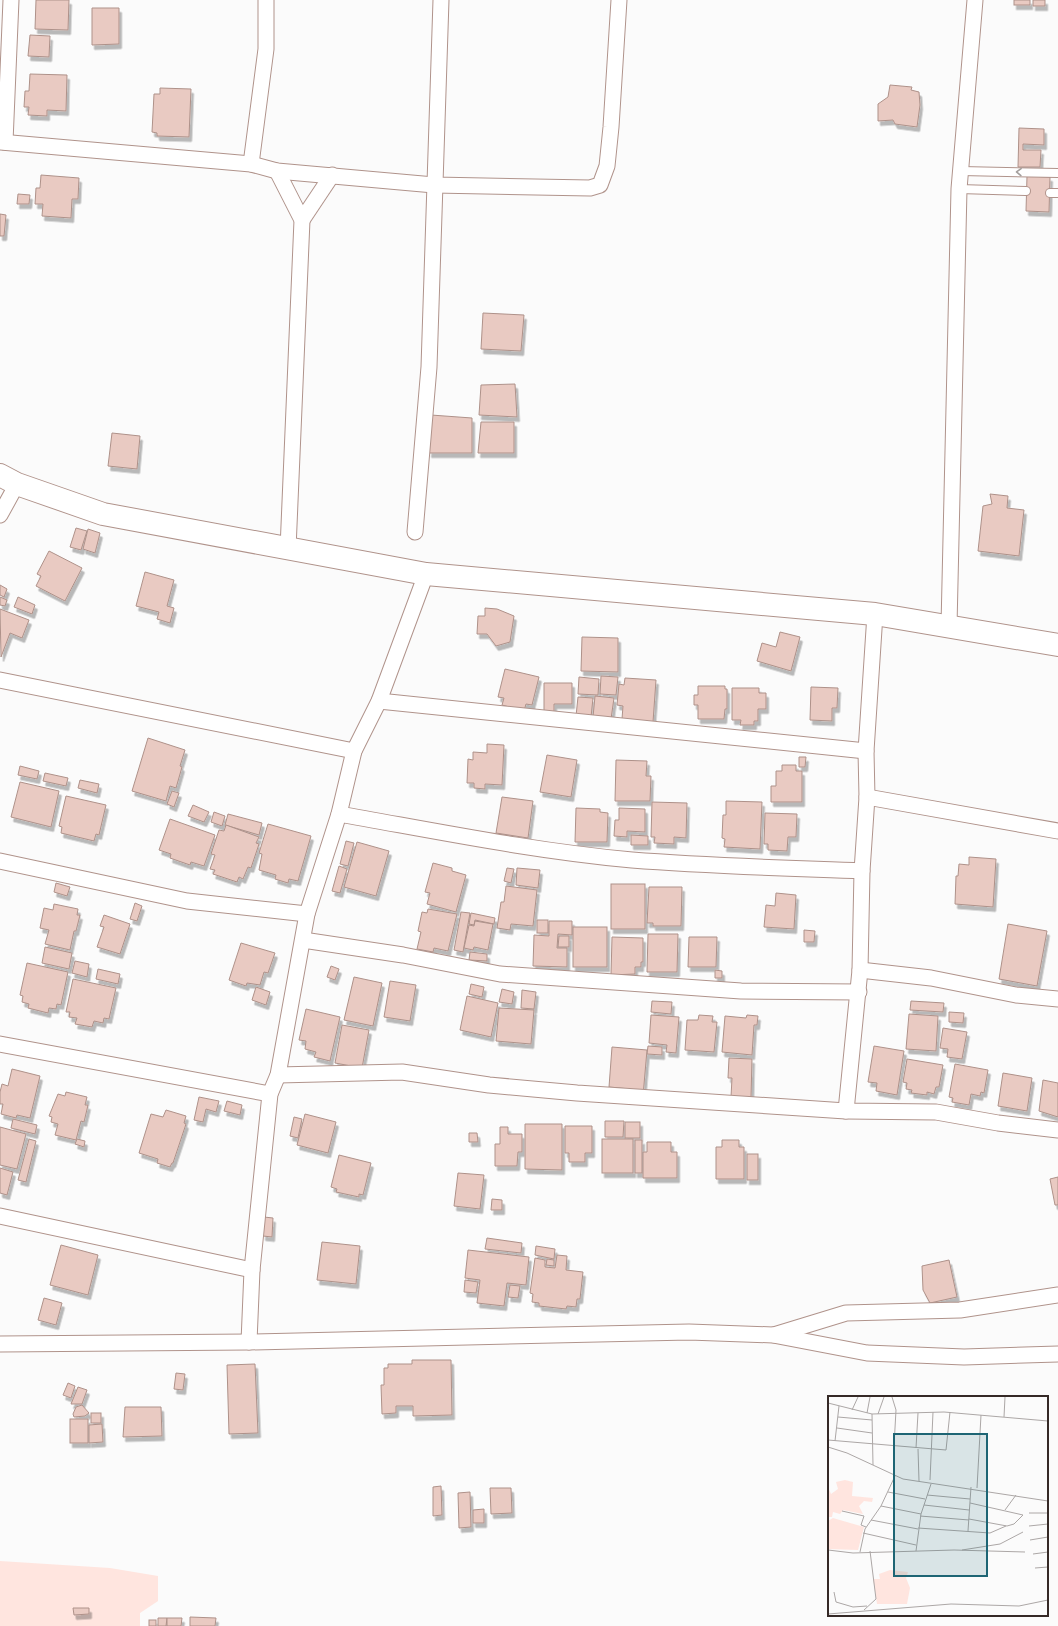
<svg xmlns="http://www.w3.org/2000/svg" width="1058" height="1626" viewBox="0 0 1058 1626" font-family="Bitter,serif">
<defs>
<filter id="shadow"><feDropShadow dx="2.5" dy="4.5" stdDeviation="0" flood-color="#0004"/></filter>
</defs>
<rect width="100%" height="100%" fill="#fbfbfb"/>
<polygon fill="#ffe5df" points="0,1561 110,1568 158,1576 158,1601 140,1613 140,1626 0,1626"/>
<g fill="#e9cac2" stroke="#ae9189" filter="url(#shadow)">
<polygon points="36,0 69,0 68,30 35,29"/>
<rect x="1014" y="0" width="16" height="5"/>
<rect x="1033" y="0" width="12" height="6"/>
<polygon points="92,8 119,8 119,44 92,45"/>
<polygon points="30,35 50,36 49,57 28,56"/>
<polygon points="30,74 67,75 66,111 47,110 47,116 28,115 29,107 24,107 25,91 29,91"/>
<polygon points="890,85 912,87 911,90 919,92 920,105 917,127 895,124 893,120 878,121 878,104 888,97"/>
<polygon points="160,88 191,89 189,137 157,136 157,133 152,132 154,94 160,94"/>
<polygon points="1019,128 1044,129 1044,145 1023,144 1023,150 1041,150 1040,167 1018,167"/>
<polygon points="41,175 79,178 78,199 72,199 71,218 42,216 43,204 35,204 36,188 40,188"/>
<polygon points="1027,176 1050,177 1049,212 1026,211"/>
<polygon points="18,194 30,195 29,204 17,204"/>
<polygon points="0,214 6,215 4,236 0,236"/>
<polygon points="483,313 524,315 521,351 481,349"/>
<polygon points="515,384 517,417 479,415 481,385"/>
<polygon points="431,415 472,418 472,453 429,453"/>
<polygon points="481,422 514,422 514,453 478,453"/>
<polygon points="112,433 140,436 137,469 108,466"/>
<polygon points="990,494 1008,496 1007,508 1024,510 1019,556 978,551 983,506 992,504"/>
<polygon points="76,528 87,531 81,550 70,547"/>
<polygon points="88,529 100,533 95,553 83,549"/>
<polygon points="49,551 82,568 65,601 36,586 41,576 37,574"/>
<polygon points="145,572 174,580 167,606 174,608 170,623 157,619 159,612 136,606"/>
<polygon points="0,585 7,589 4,597 0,595"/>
<polygon points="0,597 7,600 5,606 0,605"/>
<polygon points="18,597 35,605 32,614 14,607"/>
<polygon points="485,608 497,609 514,616 510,642 496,646 487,634 477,634 478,616 485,616"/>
<polygon points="0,609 29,620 22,638 10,633 1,657"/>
<polygon points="780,632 800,637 791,671 757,661 762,643 776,647"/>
<polygon points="582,637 618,638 618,672 581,671"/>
<polygon points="505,669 539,677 532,705 526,704 524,711 502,705 504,698 498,697"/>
<polygon points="601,676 618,677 616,695 600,694"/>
<polygon points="579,677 599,679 598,695 578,694"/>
<polygon points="625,678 656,680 653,722 622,719 623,706 617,705 619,684 624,685"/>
<polygon points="544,683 572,683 572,704 554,704 554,720 544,720"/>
<polygon points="698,686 725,686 725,689 727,689 727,709 725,709 724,719 698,719 698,705 694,705 694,695 698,695"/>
<polygon points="811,687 838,688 837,708 832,708 832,721 810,720"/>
<polygon points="732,688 759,688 759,693 766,693 766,709 758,709 758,721 754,721 754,725 740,725 741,720 732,720"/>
<polygon points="595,696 614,698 611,719 593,717"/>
<polygon points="578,697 593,698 591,717 576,716"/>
<polygon points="148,738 185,750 180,766 182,767 176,788 170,786 166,801 132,791"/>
<polygon points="487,744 504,745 502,785 485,784 485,789 474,788 474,783 467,783 468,759 473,760 473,752 487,753"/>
<polygon points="547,755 577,760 571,797 540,792"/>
<polygon points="799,757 806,757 805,767 799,767"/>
<polygon points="616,760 647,761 646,776 651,776 650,801 615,801"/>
<polygon points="782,765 796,765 796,771 802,771 802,802 771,802 771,786 776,786 776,771 782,771"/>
<polygon points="20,766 39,771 37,779 18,775"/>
<polygon points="45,773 68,778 66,786 43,781"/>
<polygon points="80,780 99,784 97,793 78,788"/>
<polygon points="20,782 59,791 51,827 11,817"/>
<polygon points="172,791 179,793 174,807 167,804"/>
<polygon points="66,796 106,805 99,835 96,834 94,841 61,833 62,827 59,826"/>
<polygon points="502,797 533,801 528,838 496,833"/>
<polygon points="726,801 762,802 760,849 724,847 725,839 722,838 723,815 726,815"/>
<polygon points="652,802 687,803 686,838 674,837 674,844 654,843 655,837 651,837"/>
<polygon points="193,805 209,812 204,822 188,816"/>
<polygon points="576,808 600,809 600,812 608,813 607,842 575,842"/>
<polygon points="619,808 645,809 645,832 627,831 627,837 614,836 615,820 619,820"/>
<polygon points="214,812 225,816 222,826 211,822"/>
<polygon points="765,813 797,814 796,837 788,837 787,851 768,850 768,844 764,844"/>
<polygon points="228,814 262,823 259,835 225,825"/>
<polygon points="170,819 215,835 204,866 191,862 190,865 170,858 171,854 159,850"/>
<polygon points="268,824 311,836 298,881 289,879 288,883 275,879 276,875 259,870 262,854 259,853"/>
<polygon points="226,825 259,837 256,843 259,844 251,868 248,867 243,879 239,877 237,882 213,874 215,870 210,869 215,855 211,854 219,830 224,831"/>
<polygon points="631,835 648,836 648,845 631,845"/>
<polygon points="346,841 354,843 348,866 340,864"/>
<polygon points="357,842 389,851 376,896 344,887"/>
<polygon points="969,857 996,859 993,907 955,904 956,876 958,876 959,864 969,865"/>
<polygon points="433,863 452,868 452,871 466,875 456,912 427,904 430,893 425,892"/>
<polygon points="339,866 347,869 340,893 332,891"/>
<polygon points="507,868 514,869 511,883 504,881"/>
<polygon points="517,868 540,870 538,888 516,885"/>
<polygon points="56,883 70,887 67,896 54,892"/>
<rect x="611" y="884" width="34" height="45"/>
<polygon points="506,886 537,890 533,926 511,924 510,930 497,928 501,902 504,902"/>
<polygon points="649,887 682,887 681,926 653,926 653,923 647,923"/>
<polygon points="776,893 796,895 794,929 764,927 766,905 775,906"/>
<polygon points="135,903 142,906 137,921 130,919"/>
<polygon points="54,904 78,909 77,915 80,915 76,931 74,931 70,950 45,944 49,930 40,928 44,908 53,910"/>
<polygon points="428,909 457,914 448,951 434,948 433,952 417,949 421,932 418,931 422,912 427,913"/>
<polygon points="461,912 470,913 463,952 454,950"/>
<polygon points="471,913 495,918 494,924 475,920 474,925 469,924"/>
<polygon points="104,915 130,924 120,954 97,947 104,927 100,926"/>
<rect x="537" y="920" width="11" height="13"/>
<polygon points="475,921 493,924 488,950 474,947 473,950 464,948 469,925 474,926"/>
<polygon points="549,921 572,921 572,935 558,934 557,948 567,948 567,967 533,966 534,935 549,936"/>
<polygon points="1008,924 1047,931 1037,986 999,979"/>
<rect x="573" y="927" width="34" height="40"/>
<polygon points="804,930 815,931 814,942 804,942"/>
<polygon points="648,934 678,934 677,972 647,972"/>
<polygon points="559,936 569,936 569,947 558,947"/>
<polygon points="612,937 643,938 643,962 641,962 641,967 635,967 635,974 611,975"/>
<polygon points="689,937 717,937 716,967 688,967"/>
<polygon points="241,943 275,953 268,973 264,972 260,985 247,983 246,986 229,980"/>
<polygon points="45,947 72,953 69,969 42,963"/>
<polygon points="470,952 487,954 487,961 469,960"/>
<polygon points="75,961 89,964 87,977 72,973"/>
<polygon points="27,963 68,972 61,1005 57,1004 56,1009 49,1008 48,1013 28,1008 29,1004 22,1002 23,996 20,995"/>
<polygon points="331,966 339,969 335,980 327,977"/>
<polygon points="98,969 120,974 118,984 96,979"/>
<polygon points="715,970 722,971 722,978 715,978"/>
<polygon points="354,977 382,983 373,1026 344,1020"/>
<polygon points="73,979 116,988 109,1019 104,1018 103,1023 94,1021 92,1027 75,1024 77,1018 69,1017 70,1012 66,1012"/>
<polygon points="390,981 416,985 410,1021 384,1017"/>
<polygon points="471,984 484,987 482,997 469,994"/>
<polygon points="256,987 270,992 266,1005 252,1000"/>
<polygon points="502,989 514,992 512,1004 499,1002"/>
<polygon points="522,990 536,992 534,1009 521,1008"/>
<polygon points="467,996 498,1003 491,1037 460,1030"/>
<polygon points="652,1001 672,1002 671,1014 651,1012"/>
<polygon points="911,1001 944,1003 943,1012 910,1010"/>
<polygon points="499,1008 534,1010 531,1044 496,1041"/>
<polygon points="306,1009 340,1017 330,1061 314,1057 316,1052 305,1049 306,1041 299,1040"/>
<polygon points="949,1012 964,1013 963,1023 949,1022"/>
<polygon points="909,1014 938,1016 936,1051 906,1049"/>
<polygon points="651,1015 679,1017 676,1053 666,1052 667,1045 649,1043"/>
<polygon points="699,1015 713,1016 712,1022 717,1022 714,1052 685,1050 687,1020 698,1020"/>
<polygon points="747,1015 758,1016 757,1025 754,1025 752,1055 722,1052 725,1016 746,1018"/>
<polygon points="342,1025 369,1030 362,1068 335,1063"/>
<polygon points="943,1028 967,1032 962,1059 947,1057 948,1049 940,1048"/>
<polygon points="648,1046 662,1047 662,1055 647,1054"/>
<polygon points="874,1046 904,1051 897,1095 876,1091 877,1083 868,1082"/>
<polygon points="612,1047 647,1050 643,1096 630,1089 609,1087"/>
<polygon points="729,1058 752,1059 751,1097 731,1097 732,1078 728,1078"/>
<polygon points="907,1059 943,1065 939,1087 936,1087 934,1094 927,1092 927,1095 911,1093 912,1090 906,1089 907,1083 903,1082"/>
<polygon points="955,1064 988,1070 984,1093 981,1092 980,1096 971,1094 969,1105 952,1102 953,1098 949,1097"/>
<polygon points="12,1069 40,1076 30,1118 17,1115 16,1118 1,1114 3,1104 0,1104 0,1092 2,1084 8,1086"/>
<polygon points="1003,1073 1032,1078 1027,1111 998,1106"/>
<polygon points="1043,1080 1058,1083 1058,1117 1039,1111"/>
<polygon points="66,1092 87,1097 85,1105 88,1105 84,1122 81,1121 76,1140 55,1135 58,1124 51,1122 52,1117 49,1116 58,1094 65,1096"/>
<polygon points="199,1097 219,1101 216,1112 206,1109 203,1122 194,1120"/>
<polygon points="227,1101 242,1105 240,1115 224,1111"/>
<polygon points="166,1110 186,1116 184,1123 186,1124 173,1163 172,1163 170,1167 157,1163 158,1159 139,1153 151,1114 163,1117"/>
<polygon points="305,1114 336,1122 328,1153 297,1145"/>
<polygon points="294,1117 302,1119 298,1138 290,1136"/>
<polygon points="13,1119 37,1125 35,1134 11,1128"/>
<polygon points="605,1121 624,1121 623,1137 605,1137"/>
<rect x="625" y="1122" width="15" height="16"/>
<polygon points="525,1124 562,1124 562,1170 525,1169"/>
<polygon points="565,1126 592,1126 592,1153 585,1153 585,1162 569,1162 569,1153 565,1153"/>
<polygon points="0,1127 26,1134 17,1169 0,1165"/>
<polygon points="500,1127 508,1127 508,1134 522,1134 522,1152 518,1152 517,1166 495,1166 495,1144 500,1144"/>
<polygon points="469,1133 477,1133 478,1142 469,1142"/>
<polygon points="29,1139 36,1141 26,1182 18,1180"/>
<polygon points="77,1139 85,1141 84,1147 75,1144"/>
<rect x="602" y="1139" width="31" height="34"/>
<rect x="635" y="1140" width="7" height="33"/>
<polygon points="722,1140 739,1140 739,1147 744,1147 744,1179 716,1179 716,1147 722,1147"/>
<polygon points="647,1142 671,1142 671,1152 677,1152 677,1178 643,1178 643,1152 647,1152"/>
<rect x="747" y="1154" width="11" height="26"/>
<polygon points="339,1155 371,1163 363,1195 359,1194 359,1197 336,1192 337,1189 331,1187"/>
<polygon points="0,1168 13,1172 7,1195 0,1193"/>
<polygon points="458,1173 484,1175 480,1209 454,1206"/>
<polygon points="1058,1177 1058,1205 1055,1205 1050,1179"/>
<polygon points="492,1199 502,1200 502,1210 491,1210"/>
<polygon points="264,1217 273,1218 272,1237 263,1236"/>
<polygon points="487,1238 522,1243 521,1253 485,1249"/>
<polygon points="322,1242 360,1246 356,1284 317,1280"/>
<polygon points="61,1245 98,1255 88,1295 50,1285"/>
<polygon points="536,1246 555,1249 554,1259 535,1255"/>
<polygon points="468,1250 529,1257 526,1285 507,1283 504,1306 477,1303 480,1280 465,1278"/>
<polygon points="557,1255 567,1256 566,1270 583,1272 580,1299 577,1299 576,1307 567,1306 566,1309 539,1306 539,1303 532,1302 533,1294 530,1293 535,1258 545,1260 545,1267 555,1268"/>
<polygon points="547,1259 554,1260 554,1266 546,1265"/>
<polygon points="949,1260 957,1297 930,1303 923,1290 922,1266"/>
<polygon points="465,1280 478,1282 476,1293 464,1292"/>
<polygon points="510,1285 520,1286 518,1298 508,1297"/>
<polygon points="44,1298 62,1303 56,1325 38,1320"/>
<polygon points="412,1360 451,1360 452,1415 413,1416 413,1406 396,1406 396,1413 382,1414 381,1385 384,1385 384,1368 388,1368 388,1364 412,1364"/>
<polygon points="255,1364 258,1433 229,1434 227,1365"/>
<polygon points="176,1373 185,1374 183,1390 174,1389"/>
<polygon points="68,1383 75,1386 71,1398 63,1395"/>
<polygon points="78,1387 87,1390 82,1404 71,1404"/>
<polygon points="82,1405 89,1413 85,1416 74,1417 73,1414 76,1407"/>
<polygon points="125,1407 161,1407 162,1436 123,1437"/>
<rect x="91" y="1413" width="10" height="10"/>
<rect x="70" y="1419" width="18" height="24"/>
<polygon points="102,1424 103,1442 89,1443 89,1425"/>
<polygon points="441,1486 442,1515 433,1516 433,1487"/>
<polygon points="490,1488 511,1488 512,1513 491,1514"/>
<polygon points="470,1492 471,1527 459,1528 458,1493"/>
<polygon points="484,1509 484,1523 473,1523 473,1510"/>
<polygon points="73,1608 89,1608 89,1614 74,1615"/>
<polygon points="190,1617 216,1618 215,1626 190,1626"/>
<polygon points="158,1618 167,1618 166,1626 158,1626"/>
<polygon points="167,1618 182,1618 181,1626 167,1626"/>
<rect x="149" y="1620" width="7" height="6"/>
</g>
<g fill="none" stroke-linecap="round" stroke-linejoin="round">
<g stroke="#b0938b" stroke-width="10">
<g id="lane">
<polyline points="961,171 1058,173"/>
<polyline points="959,189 1026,191"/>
<polyline points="1050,193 1058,193"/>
</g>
</g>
<g stroke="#b0938b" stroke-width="17">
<g id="street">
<polyline points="0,142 251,164 277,171 434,185 590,188 600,185 607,166 611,127 619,0"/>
<polyline points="5,142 11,0"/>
<polyline points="251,164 266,49 266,0"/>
<polyline points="277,171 302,220 288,549"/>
<polyline points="302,220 332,175"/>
<polyline points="0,515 17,484"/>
<polyline points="415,532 429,367 441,0"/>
<polyline points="949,626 959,189 975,0"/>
<polyline points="0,680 354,751"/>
<polyline points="379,701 866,751"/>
<polyline points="867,797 1058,831"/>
<path d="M339,814C436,831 533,851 632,860C709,866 785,868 862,871"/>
<polyline points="0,861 187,901 307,914"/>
<polyline points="303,940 403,955 500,974 741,991 859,992"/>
<polyline points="860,970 931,978 1016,995 1058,999"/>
<polyline points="0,1044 270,1094"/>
<polyline points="278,1075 402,1072 489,1085 577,1093 846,1111 936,1112 998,1123 1058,1130"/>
<polyline points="846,1111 860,970 862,871 867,797 866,751 875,614"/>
<polyline points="0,1216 252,1270"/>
<polyline points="774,1335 846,1313 960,1310 1058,1295"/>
<polyline points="249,1342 252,1270 270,1094 278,1075 307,914 339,814 354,751 379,701 426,574"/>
<polyline points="0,1344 249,1342 689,1332 773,1335 867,1353 964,1357 1058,1354"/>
</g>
</g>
<g stroke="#b0938b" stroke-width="24">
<polyline id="secondary" points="0,475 17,484 103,514 426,574 875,614 1058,645"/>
</g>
<use href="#lane" stroke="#fff" stroke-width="8"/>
<use href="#street" stroke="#fff" stroke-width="15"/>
<use href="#secondary" stroke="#fff" stroke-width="22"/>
</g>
<defs><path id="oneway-chevron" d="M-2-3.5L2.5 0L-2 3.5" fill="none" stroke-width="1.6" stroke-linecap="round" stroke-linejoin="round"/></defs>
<use stroke="#a49f9d" href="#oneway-chevron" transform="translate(1019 172) rotate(-178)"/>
<g transform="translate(828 1396)">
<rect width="220" height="220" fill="#fbfbfb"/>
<path d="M17,84L25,86L24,100L45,102L44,106L36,105L31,110L35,118L15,114L12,118L5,116L4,121H0V91L3,98L10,93L8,86ZM5,122L36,131L30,154L0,153V125ZM62,174L80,176L78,182L82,192L79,208H49L45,183H52L51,178Z" fill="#ffe5df"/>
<path fill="none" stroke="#aca7a6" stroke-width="1" d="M64,1L68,14L66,50M0,7L44,18L116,16L220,25M24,14L30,1M39,17L42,1M44,18L45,69M50,18L56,1M10,21L44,24M176,21L177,1M9,32L44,37M0,44L118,54L122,16M7,45L11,10M0,51L19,57L75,83L220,105M88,52L90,17M90,53L91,85M102,84L105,16M149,92L153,19M60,96L97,103M99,99L142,103M96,109L141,114M53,110L93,118M177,114L188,99M14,115L36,120L33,129L38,131M201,117H220M92,120L141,124M141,123L179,130L186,128L195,119L142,107M43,124L90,133M201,130L220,128M90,132L162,137L178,130M140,135L143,91M35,137L88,149M202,144L220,141M0,154L25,157L126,154L197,156M134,154L172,148L195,136M88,155L93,118L103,88M32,156L37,133L53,110L67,80M205,158L220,156M207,172L220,171M6,196L8,206L25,211L39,210M36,214L48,203L42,155M0,218L123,208L191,210L220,204"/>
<path fill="#1e6574" fill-opacity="0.15" stroke="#1e6574" stroke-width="2" d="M66,38H159V180H66Z"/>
<rect width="220" height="220" fill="none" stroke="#352926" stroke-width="2"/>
</g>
</svg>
